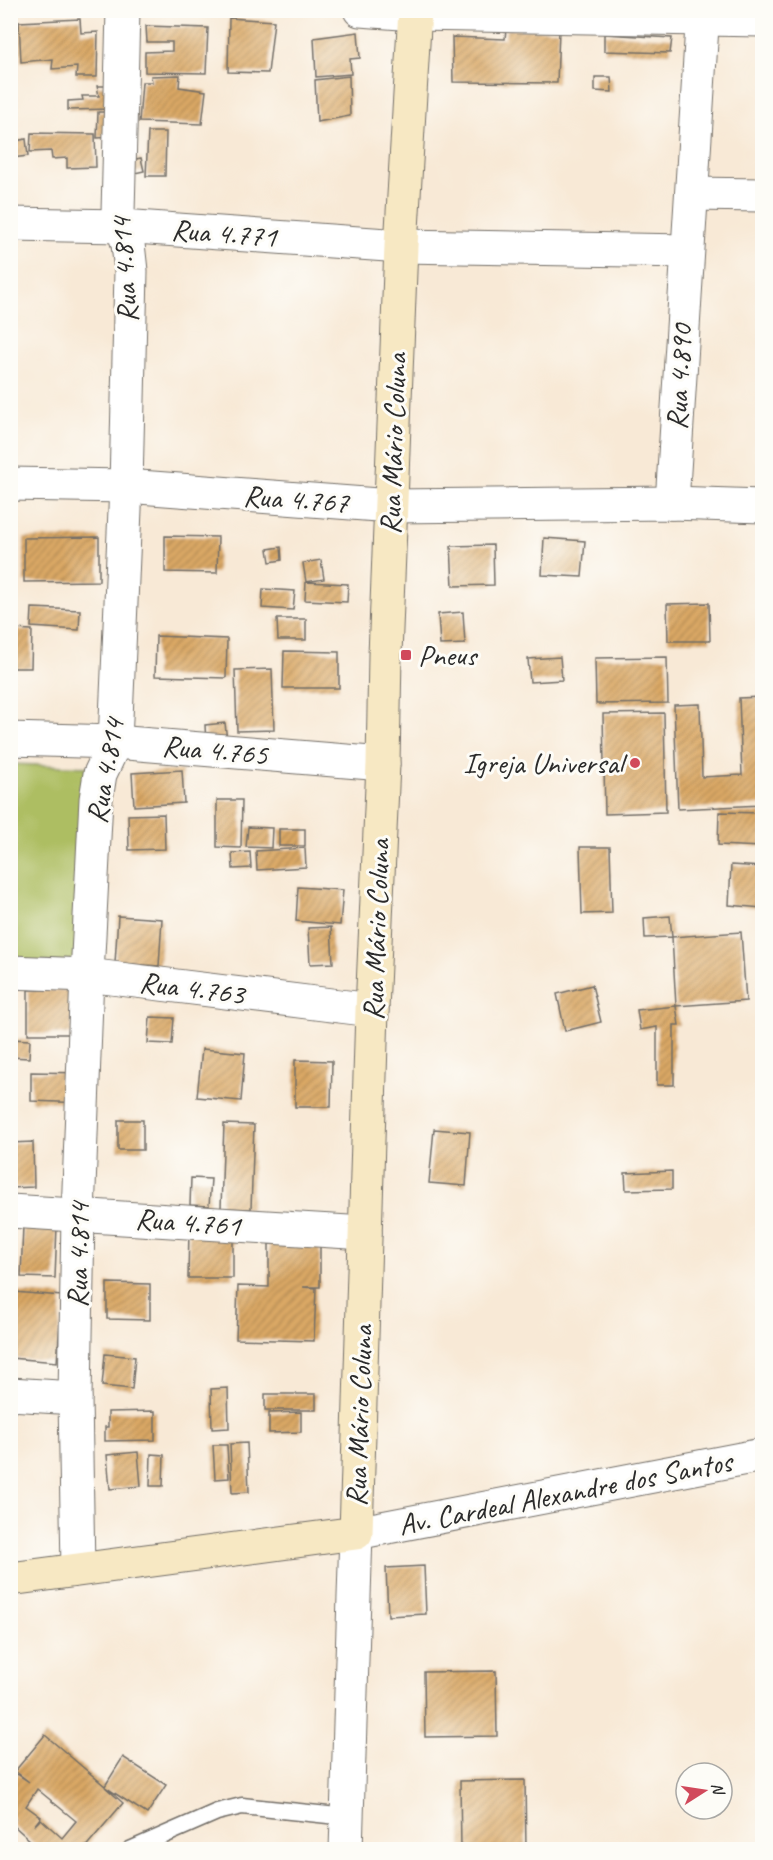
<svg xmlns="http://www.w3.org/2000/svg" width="773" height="1860" viewBox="0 0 773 1860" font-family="Caveat,sans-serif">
<defs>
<pattern id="building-hatch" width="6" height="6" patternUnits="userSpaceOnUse" patternTransform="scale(1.5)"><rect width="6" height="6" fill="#daa865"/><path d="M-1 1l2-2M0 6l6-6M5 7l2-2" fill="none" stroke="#b18953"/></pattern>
</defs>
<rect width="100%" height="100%" fill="#fdfcf7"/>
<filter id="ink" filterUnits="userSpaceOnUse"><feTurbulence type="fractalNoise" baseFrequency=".0167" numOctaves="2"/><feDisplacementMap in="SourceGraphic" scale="12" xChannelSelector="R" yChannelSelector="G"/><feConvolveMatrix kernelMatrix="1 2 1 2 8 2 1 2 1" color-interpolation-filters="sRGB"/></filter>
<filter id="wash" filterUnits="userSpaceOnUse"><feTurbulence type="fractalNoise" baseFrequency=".008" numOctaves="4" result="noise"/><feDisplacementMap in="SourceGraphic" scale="24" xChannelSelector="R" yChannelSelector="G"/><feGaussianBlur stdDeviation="1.35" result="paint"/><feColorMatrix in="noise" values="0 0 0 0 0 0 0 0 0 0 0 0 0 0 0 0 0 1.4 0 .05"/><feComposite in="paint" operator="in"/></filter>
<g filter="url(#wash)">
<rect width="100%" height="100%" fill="#f8e9d6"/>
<polygon fill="#adbe62" stroke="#6c7446" stroke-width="1.5" points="11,764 92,767 85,964 11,961"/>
<g id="blocks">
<g fill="url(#building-hatch)" fill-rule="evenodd">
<polygon points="229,18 274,21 268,73 228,72"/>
<polygon points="80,19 81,33 98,32 97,77 76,77 77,67 52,69 53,59 21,62 19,22"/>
<polygon points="146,26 208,28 206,73 145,72 145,52 172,51 172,42 147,42"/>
<polygon points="506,29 559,30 557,83 453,82 452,37 505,39"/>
<polygon points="358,32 360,58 350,59 351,74 316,77 314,38"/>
<polygon points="604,34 672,38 670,53 604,51"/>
<polygon points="180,75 179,87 206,91 202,124 139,122 142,82 152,82 151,76"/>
<polygon points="349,76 350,116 317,122 315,80"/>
<polygon points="595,77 611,77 612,92 595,91"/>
<polygon points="97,86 113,86 113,109 68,110 68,101 83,100 82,96 99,96"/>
<polygon points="98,112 114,112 113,137 97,138"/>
<polygon points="148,132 166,132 165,176 146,176"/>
<polygon points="31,133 95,134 96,167 67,168 67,158 52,159 51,151 30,152"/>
<polygon points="26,139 28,156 12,158 10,142"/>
<polygon points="141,158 144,171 130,174 127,161"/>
<polygon points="165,536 218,537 217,573 165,572"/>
<polygon points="99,537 99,581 24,582 24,538"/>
<polygon points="544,538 585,541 582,577 542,575"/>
<polygon points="493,545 494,585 453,586 451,546"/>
<polygon points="281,547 282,560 270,562 268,549"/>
<polygon points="321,560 324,579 306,582 348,584 347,602 305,600 306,582 303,563"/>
<polygon points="263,589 295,591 293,610 262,608"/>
<polygon points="709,603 710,641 668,641 667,604"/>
<polygon points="32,608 80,610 79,630 31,627"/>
<polygon points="463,612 465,644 440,645 438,614"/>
<polygon points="277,619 306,619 306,640 278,640"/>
<polygon points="12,629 32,630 31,668 12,668"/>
<polygon points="156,636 227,639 226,678 155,676"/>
<polygon points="284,651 339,652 339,688 283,688"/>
<polygon points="560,657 562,680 530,682 528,659"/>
<polygon points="667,657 668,703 596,704 595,658"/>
<polygon points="272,669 274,730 237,731 235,670"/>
<polygon points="762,697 762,805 678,809 674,705 700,704 702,777 742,775 739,698"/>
<polygon points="664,713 666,812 605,814 603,714"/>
<polygon points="225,723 227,741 206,743 205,725"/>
<polygon points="182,770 184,803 134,806 132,773"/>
<polygon points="217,800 242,800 241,848 217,847"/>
<polygon points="719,812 762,813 762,847 718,845"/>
<polygon points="164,814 165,849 129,850 128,815"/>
<polygon points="248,827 272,828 271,848 246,847"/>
<rect x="279" y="829" width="26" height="17"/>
<polygon points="580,847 610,847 612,913 582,914"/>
<polygon points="305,848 306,867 257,870 256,851"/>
<polygon points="250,852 251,868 233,869 232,853"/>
<polygon points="731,865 762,867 762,908 729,905"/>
<polygon points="298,887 343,890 340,925 296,921"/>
<polygon points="118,916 162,919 159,966 115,963"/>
<polygon points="670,916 672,937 741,932 746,1001 676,1006 672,937 645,938 644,918"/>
<polygon points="331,927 333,963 310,964 308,928"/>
<polygon points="592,985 601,1022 565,1031 557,994"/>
<rect x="28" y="990" width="44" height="44"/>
<polygon points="676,1006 679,1025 674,1025 674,1085 657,1085 657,1027 640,1030 637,1010"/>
<polygon points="150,1017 174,1018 172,1044 148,1043"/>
<polygon points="10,1039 30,1040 29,1058 10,1057"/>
<polygon points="202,1049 245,1053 241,1101 197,1097"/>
<polygon points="295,1060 332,1061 331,1107 295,1107"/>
<polygon points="31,1072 85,1073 85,1103 31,1101"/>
<rect x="118" y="1120" width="25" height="30"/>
<polygon points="224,1124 254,1125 251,1209 221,1208"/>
<polygon points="434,1129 470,1132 466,1186 429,1183"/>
<polygon points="33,1142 34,1187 10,1188 10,1143"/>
<polygon points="672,1171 672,1189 626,1190 625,1173"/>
<polygon points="191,1178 211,1179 209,1206 190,1205"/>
<polygon points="23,1225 57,1226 55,1278 21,1277"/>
<polygon points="189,1229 233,1229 233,1278 188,1278"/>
<polygon points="269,1244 320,1244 320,1287 303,1287 316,1288 314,1341 236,1339 238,1286 269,1287"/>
<polygon points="107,1283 150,1284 150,1320 107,1319"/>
<polygon points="14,1292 62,1296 57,1362 10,1358"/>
<polygon points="105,1354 135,1357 132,1389 102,1386"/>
<polygon points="228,1388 229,1428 212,1429 211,1389"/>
<rect x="265" y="1394" width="51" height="16"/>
<polygon points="155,1411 155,1440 105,1441 105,1427 108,1427 108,1412"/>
<polygon points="301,1412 301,1432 269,1433 269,1413"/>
<polygon points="247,1443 249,1492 232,1493 230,1444"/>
<polygon points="213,1445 227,1445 229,1478 215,1479"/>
<polygon points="138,1452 141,1486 110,1489 107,1455"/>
<polygon points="151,1454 164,1455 163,1486 150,1486"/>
<polygon points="424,1566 426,1614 388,1616 386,1568"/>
<polygon points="496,1671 497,1736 425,1737 424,1672"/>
<path d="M45,1735L105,1786L123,1757L166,1785L147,1814L105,1787L123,1803L83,1850H41L12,1824L15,1819L10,1816V1782L17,1774L29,1782L15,1771ZM37,1789L76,1821L62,1838L41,1819L34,1826L41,1817L26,1806Z"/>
<polygon points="525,1780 526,1850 461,1850 460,1781"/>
</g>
</g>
</g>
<g filter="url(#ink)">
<use href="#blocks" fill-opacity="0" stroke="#736e67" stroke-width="1.5"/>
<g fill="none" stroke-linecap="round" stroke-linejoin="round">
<g stroke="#736e67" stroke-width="19">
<polyline id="service" points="130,1850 217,1812 242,1806 347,1817"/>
</g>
<g stroke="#736e67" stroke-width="35">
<g id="minor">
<polyline points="360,10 415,14 762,20"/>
<polyline points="692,194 762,195"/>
<polyline points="10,224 122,226 401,246 687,251"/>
<polyline points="672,503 703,10"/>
<polyline points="391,506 672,503 762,506"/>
<polyline points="10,739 115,742 383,764"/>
<polyline points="10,972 87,975 372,1010"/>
<polyline points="10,1211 365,1233"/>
<polyline points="10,1394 75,1398"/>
<polyline points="78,1569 75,1398 78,1215 87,975 96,799 100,774 115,742 126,486 131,271 128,244 118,213 123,10"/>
<polyline points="346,1850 356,1533"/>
</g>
</g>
<g stroke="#736e67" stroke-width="35">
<g id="tertiary">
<polyline points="10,484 126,486 391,506"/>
<polyline points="356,1533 762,1455"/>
</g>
</g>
<g stroke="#736e67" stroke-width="35">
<polyline id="secondary" points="10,1579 356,1533 372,1010 383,764 385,655 401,246 415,10"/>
</g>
<use href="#service" stroke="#fff" stroke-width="16"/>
<use href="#minor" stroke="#fff" stroke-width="33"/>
<use href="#tertiary" stroke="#fff" stroke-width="33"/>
<use href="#secondary" stroke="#f7e8c3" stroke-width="33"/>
</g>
</g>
<g fill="#d1495b" stroke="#fdfcf7" stroke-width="2">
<rect x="400" y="649" width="12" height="12" rx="3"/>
<circle cx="635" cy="763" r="6"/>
</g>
<g text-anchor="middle" stroke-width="6" stroke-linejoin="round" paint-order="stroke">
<g font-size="30" fill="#2b2b2b" stroke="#fdfcf7">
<text transform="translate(224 233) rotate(4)" y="10">Rua 4.771</text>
<text transform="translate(124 270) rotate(-94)" y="10">Rua 4.814</text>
<text transform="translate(679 377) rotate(-87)" y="10">Rua 4.890</text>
<text transform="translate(393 444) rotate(-88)" y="10">Rua Mário Coluna</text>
<text transform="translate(296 499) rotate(4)" y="10">Rua 4.767</text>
<text transform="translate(215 750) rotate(5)" y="10">Rua 4.765</text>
<text transform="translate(105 771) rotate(-80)" y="10">Rua 4.814</text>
<text transform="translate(376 930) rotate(-88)" y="10">Rua Mário Coluna</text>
<text transform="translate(192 988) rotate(7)" y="10">Rua 4.763</text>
<text transform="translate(188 1222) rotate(4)" y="10">Rua 4.761</text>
<text transform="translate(78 1255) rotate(-89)" y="10">Rua 4.814</text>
<text transform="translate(359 1416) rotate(-88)" y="10">Rua Mário Coluna</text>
<text transform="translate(565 1493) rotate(-11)" y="10">Av. Cardeal Alexandre dos Santos</text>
</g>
<g font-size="30" fill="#2b2b2b" stroke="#fdfcf7" text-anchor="start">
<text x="418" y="665">Pneus</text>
<text x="623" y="773" text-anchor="end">Igreja Universal</text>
</g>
</g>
<rect width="773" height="1860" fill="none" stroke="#fdfcf7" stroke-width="36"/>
<g transform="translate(704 1791) rotate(78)"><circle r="28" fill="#fdfcf7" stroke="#a9a8a5" stroke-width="1.5"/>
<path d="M0-4.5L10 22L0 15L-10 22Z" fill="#d1495b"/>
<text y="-9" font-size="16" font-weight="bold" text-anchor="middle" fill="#2b2b2b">N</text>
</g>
</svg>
